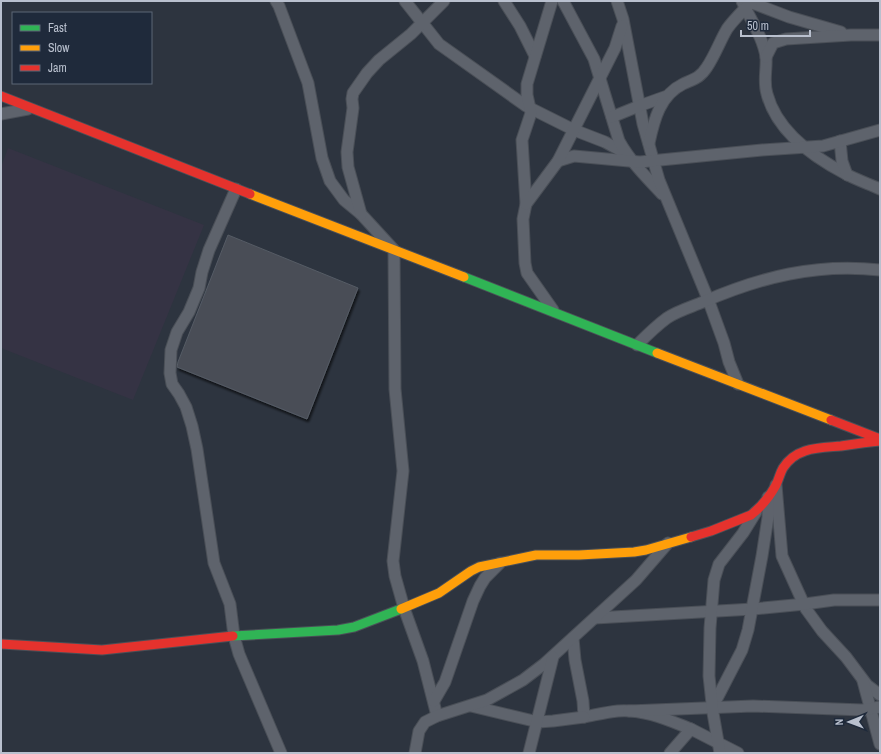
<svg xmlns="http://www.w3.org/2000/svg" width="881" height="754" viewBox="0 0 881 754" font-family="'Archivo Narrow',sans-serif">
<defs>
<filter id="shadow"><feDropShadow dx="1.5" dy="3" stdDeviation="1" flood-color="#0009"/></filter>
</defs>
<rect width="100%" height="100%" fill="#2d343f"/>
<polygon fill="#353344" points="8,148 204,225 133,400 1,348 1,167"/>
<polygon fill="#484d57" stroke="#565c65" filter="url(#shadow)" points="228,235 358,288 307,419 177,367 178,362"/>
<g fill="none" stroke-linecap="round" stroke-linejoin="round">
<g stroke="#4a4f57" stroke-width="13">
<g id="street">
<polyline points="276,1 279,6 308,83 322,158 330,181 344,200 361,214 394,250 395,389 403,471 393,561 395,576 404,608 423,661 437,716"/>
<polyline points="405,1 439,44 526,106 574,130 605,142 625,153"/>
<polyline points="504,1 520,26 535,56"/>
<polyline points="552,1 527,84 527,95 531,113 522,140 526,204 523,219 525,263 527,273 553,310"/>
<path d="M563,1L594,59L619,141C630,161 646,177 662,194"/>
<polyline points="617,1 623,19 643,124 659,180 708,299 724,343 729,362 738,384"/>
<path d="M742,1C750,19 763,37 766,57C767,70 763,81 767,94C777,132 813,157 846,174C857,180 869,184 880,189"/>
<polyline points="747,1 789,17 841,32"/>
<polyline points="766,57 773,43 786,39 851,35 880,35"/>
<polyline points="1,114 28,109"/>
<polyline points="612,117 639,106 667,96"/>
<polyline points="840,141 842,161 847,175"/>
<path d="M649,143C654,120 660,95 683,84C694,79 700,78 707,67C715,55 720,41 727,29C734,19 744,10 752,1"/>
<polyline points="558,161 574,156 640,162 762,150 823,146 880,130"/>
<polyline points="236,189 209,250 202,272 199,288 189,312 177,332 171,350 170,373 172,384 179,394 186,407 192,426 197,449 214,563 230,604 234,636 239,654 281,753"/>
<polyline points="526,204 558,161 615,48 622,26"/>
<polyline points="361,214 348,167 347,152 353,108 352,99 353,93 367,73 379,60 411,34 444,1"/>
<path d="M637,345C647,335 656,326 667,318C677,311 691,307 703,302C761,277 816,263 880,270"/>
<polyline points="776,485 782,556 806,609 822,631 846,657 867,685 880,695"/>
<polyline points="595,618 753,609 805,604 834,600 880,600"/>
<path d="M573,638L575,660L583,701L584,717C595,715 607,712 618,711C644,709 668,720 691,729"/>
<polyline points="863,681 880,744"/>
<polyline points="434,701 445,682 473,601 480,586 485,578 500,563"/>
<polyline points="471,706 538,722 553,721 584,717"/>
<polyline points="712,708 742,650 748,630 762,556 768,517 768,497"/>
<polyline points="629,711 753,706 863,710 880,707"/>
<polyline points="415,753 419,731 425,722 437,716 487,700 523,680 544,664 636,580 668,543"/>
<polyline points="529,753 553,657"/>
<polyline points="670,753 691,729 738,753"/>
<polyline points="720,753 713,713 709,676 710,628 714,580 719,564 743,533 756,512"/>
</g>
</g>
<g stroke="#4a4f57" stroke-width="11">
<g id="fast">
<polyline points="464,277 657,353"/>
<polyline points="233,636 338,630 354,627 401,609"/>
</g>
</g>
<g stroke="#4a4f57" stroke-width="11">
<g id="slow">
<polyline points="250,194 464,277"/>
<polyline points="657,353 831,420"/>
<polyline points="401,609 439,593 471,571 479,567 536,555 579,555 634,552 646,550 691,537"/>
</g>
</g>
<g stroke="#4a4f57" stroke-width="11">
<g id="jam">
<polyline points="1,96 250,194"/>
<polyline points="831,420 880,439"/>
<path d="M691,537L711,531L751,515C761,507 770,496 776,485C779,479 780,473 783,468C796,447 819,448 841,446C854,444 867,442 880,441"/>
<polyline points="1,644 102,650 233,636"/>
</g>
</g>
<use href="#street" stroke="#5e636c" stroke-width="11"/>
<use href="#fast" stroke="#30b455" stroke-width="9"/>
<use href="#slow" stroke="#ff9f0a" stroke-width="9"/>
<use href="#jam" stroke="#e5322d" stroke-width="9"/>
</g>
<rect width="881" height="754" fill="none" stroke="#b9c0ce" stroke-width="4"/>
<rect x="12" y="12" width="140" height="72" fill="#1f2a3b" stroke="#5d6676"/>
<rect x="20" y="25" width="20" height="6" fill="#30b455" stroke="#5d6676"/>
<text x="48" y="32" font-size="12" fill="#b9c0ce">Fast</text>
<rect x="20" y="45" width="20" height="6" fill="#ff9f0a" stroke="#5d6676"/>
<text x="48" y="52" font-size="12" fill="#b9c0ce">Slow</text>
<rect x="20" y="65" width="20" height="6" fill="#e5322d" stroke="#5d6676"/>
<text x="48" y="72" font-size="12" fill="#b9c0ce">Jam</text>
<g transform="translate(849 722) rotate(269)" stroke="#1f2a3b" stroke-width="3" paint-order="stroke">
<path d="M0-3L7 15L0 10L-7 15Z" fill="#b9c0ce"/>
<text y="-6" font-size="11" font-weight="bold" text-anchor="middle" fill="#b9c0ce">N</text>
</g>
<path d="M741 30v6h69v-6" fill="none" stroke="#b9c0ce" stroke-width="2"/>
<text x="747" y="30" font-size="12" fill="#b9c0ce" stroke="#1f2a3b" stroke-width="3" paint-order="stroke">50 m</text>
</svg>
